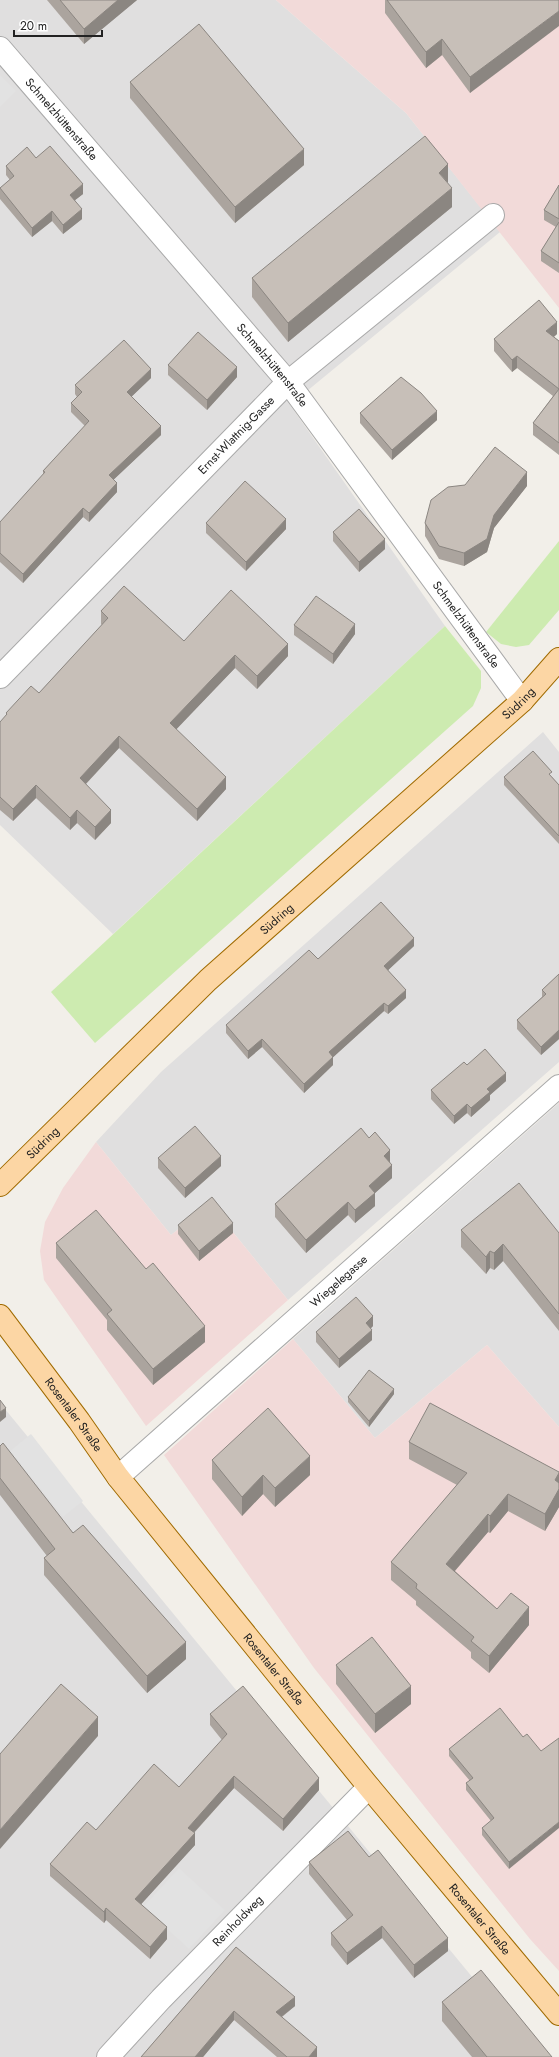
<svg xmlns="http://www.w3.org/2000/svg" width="559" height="2057" viewBox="0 0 559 2057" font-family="Jost,sans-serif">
<rect width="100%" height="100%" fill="#f2efe9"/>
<g fill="#e0dfdf">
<polygon points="0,0 276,0 406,113 500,232 290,405 445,626 113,934 0,825"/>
<polygon points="543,732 559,752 559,1062 288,1300 210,1204 171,1235 96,1142 161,1072"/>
<polygon points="559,1103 559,1427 487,1345 375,1438 293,1339"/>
<polygon points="0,1403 538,2057 0,2057"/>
</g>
<g fill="#f2dad9">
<polygon points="276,0 559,0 559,308 406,113"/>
<polygon points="96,1142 171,1235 210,1204 288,1300 146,1426 44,1280 40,1251 45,1222 63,1188"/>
<polygon points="293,1339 375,1438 487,1345 559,1427 559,1971 530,1939 314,1668 164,1455"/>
</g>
<g fill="#cdebb0">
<polygon points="559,541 559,610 529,645 516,647 501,644 486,632"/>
<polygon points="445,626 481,671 481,688 473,706 95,1043 51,992"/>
</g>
<g fill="#e2e2e2">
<polygon points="0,75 16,91 0,107"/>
<polygon points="31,1434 83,1501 63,1517 10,1451"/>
<polygon points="179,1868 225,1910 189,1949 143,1907"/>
</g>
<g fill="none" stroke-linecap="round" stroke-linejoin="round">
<g stroke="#a9a9a9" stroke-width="24">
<g id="minor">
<path id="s1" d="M0,48L288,382L522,701"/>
<path id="s2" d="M0,677L288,382L493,215"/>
<path id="s3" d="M118,1477L559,1086"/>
<path id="s4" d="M108,2057L161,1999L369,1787"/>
</g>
</g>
<g stroke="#a06b00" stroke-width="24">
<g id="primary">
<path id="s5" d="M0,1185L208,980L522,701L559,659"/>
<path id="s6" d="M0,1316L79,1421L118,1477L369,1787L559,2014"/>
</g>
</g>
<use href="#minor" stroke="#fff" stroke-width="22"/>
<use href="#primary" stroke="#fcd6a4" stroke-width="22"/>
</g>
<g fill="#aba49e">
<polygon points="47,0 137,0 84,44"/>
<polygon points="385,0 559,0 470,93 442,55 426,68 385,13"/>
<polygon points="130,82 304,165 235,223 130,98"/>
<polygon points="36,158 83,194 75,200 82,219 63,234 52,221 32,237 0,199 0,188 10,180 6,175 6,166"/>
<polygon points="447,183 452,207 288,342 252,297 252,278"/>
<polygon points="559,185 559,273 541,261 541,251 556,227 544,220 544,210"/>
<polygon points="557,334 554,337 559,341 559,455 533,435 533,423 553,396 517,368 512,372 494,351 494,339"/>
<polygon points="168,365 237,377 207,410 168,375"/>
<polygon points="151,378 131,397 161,435 113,480 117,492 89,522 83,517 23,583 0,562 0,522 43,475 43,471 85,426 71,412 71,403 77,397 75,394 75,385"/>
<polygon points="360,413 437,420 392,460 360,423"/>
<polygon points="527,486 494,528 487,552 464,566 439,559 425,536 425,523"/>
<polygon points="206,523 286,529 246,571 206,533"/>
<polygon points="333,532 385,549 359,572 333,541"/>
<polygon points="101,611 184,641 288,656 257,689 235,668 176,729 226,789 197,821 119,748 86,784 111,823 95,840 77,823 70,830 36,798 13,821 0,810 0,722 6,716 6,713 39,693 102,625 101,624"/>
<polygon points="294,625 355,634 333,664 294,635"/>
<polygon points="504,777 552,777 559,785 559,844 504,785"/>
<polygon points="414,946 388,970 406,998 388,1014 384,1011 333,1057 333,1065 304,1093 262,1047 248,1059 226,1033 226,1025 318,959"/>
<polygon points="559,974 559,1039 541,1055 517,1029 517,1020 542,997 542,990"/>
<polygon points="467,1065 506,1081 490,1095 490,1100 471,1117 467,1113 454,1124 431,1099 431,1090"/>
<polygon points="158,1158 221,1166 185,1198 158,1168"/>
<polygon points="390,1162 392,1178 375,1193 375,1206 355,1223 348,1215 306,1253 275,1217 275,1204"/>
<polygon points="178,1225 233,1233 199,1261 178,1234"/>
<polygon points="461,1230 559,1233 559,1331 503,1261 494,1270 490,1268 486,1274 461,1247"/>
<polygon points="56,1243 205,1342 153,1385 107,1330 107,1320 56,1258"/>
<polygon points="373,1326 370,1329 372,1340 339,1368 316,1342 316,1332"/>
<polygon points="394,1394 369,1427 348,1402 348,1397"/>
<polygon points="409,1442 559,1472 559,1507 545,1531 508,1511 490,1533 488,1532 455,1571 497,1609 529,1625 489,1673 471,1658 471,1652 416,1605 416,1601 391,1580 391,1562 457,1485 409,1459"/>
<polygon points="0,1446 73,1533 186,1659 147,1693 44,1575 44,1558 47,1556 0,1495"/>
<polygon points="212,1460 310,1475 275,1507 263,1494 242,1516 212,1479"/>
<polygon points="336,1665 411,1704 375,1733 336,1684"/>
<polygon points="210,1714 319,1790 283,1831 234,1788 194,1833 195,1845 141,1904 167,1939 150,1959 106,1920 104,1923 50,1876 50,1864 96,1830 179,1787 222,1740 210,1725"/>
<polygon points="523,1737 509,1869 482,1835 482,1828 491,1821 466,1790 466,1783 470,1781 449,1756 449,1749"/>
<polygon points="369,1857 448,1951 414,1978 382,1938 347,1965 331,1945 331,1933 347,1920 309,1874 309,1862"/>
<polygon points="236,1947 295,2006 282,2017 317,2056 317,2057 277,2057 234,2020 203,2057 141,2057"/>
<polygon points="442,2002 552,2057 472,2057 442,2021"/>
</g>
<g fill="#8b8681">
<polygon points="118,0 137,0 84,44 84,29"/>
<polygon points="559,11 559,26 470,93 470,77"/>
<polygon points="442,39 442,55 426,68 426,52"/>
<polygon points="304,149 304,165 235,223 235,207"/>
<polygon points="448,164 448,183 439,173"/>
<polygon points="83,184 83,194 70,204 70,195"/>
<polygon points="452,188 452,207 288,342 288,323"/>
<polygon points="82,209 82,219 63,234 63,225"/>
<polygon points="52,211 52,221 32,237 32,228"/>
<polygon points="557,322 557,334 546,343 546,331"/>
<polygon points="517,356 517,368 512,372 512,360"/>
<polygon points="237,367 237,377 207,410 207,400"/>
<polygon points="151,369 151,378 127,401 127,392"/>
<polygon points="437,411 437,420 392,460 392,450"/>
<polygon points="161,426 161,435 109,484 109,475"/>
<polygon points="527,472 527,486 494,528 487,552 464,566 464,553"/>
<polygon points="117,483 117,492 89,522 89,513"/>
<polygon points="83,508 83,517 23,583 23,574"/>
<polygon points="286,519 286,529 246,571 246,562"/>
<polygon points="385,539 385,549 359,572 359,562"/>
<polygon points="355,624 355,634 333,664 333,654"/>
<polygon points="288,644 288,656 257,689 257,676"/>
<polygon points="235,655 235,668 170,736 170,723"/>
<polygon points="119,736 119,748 80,790 80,778"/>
<polygon points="226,777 226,789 197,821 197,809"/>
<polygon points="36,785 36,798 13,821 13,809"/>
<polygon points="77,810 77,823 70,830 70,818"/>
<polygon points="111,810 111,823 95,840 95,827"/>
<polygon points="414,938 414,946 384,974 384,966"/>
<polygon points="406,990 406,998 388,1014 388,1006"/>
<polygon points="384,1003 384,1011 329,1061 329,1052"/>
<polygon points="559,1030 559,1039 541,1055 541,1047"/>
<polygon points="262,1039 262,1047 248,1059 248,1051"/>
<polygon points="333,1057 333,1065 304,1093 304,1084"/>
<polygon points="506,1073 506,1081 490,1095 490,1100 471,1117 471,1108 487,1089"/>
<polygon points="467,1104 467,1113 454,1124 454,1116"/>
<polygon points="390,1150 390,1164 384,1156"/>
<polygon points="221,1156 221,1166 185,1198 185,1188"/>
<polygon points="392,1165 392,1178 375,1193 375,1206 355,1223 355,1210 369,1186"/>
<polygon points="348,1202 348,1215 306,1253 306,1240"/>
<polygon points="233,1223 233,1233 199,1261 199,1251"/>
<polygon points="503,1244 503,1261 494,1270 494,1253"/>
<polygon points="490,1251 490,1268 486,1274 486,1257"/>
<polygon points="373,1316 373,1326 366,1333 366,1323"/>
<polygon points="205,1326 205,1342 153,1385 153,1369"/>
<polygon points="372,1330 372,1340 339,1368 339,1359"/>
<polygon points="394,1389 394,1394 369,1427 369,1421"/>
<polygon points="6,1408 6,1417 0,1422 0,1412"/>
<polygon points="310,1456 310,1475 275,1507 275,1488"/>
<polygon points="559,1473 559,1507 545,1531 545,1514 555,1480"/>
<polygon points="263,1475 263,1494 242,1516 242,1497"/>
<polygon points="508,1494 508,1511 490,1533 490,1516"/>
<polygon points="488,1514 488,1532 446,1581 446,1564"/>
<polygon points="529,1607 529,1625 489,1673 489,1656"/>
<polygon points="186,1642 186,1659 147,1693 147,1676"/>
<polygon points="411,1686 411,1704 375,1733 375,1714"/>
<polygon points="98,1717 98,1736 0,1849 0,1830"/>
<polygon points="234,1776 234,1788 188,1839 188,1828"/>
<polygon points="319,1778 319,1790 283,1831 283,1819"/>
<polygon points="559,1822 559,1828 509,1869 509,1862"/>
<polygon points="195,1833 195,1845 135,1911 135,1899"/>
<polygon points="106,1908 106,1920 104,1923 104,1912"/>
<polygon points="382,1926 382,1938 347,1965 347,1953"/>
<polygon points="167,1927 167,1939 150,1959 150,1947"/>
<polygon points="448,1938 448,1951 414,1978 414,1965"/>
<polygon points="295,1997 295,2006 276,2021 276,2012"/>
<polygon points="234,2011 234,2020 203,2057 195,2057"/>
<polygon points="317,2047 317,2057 309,2057"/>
</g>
<g fill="#c7bfb8" stroke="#8b8681">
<polygon points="60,0 118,0 84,29"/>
<polygon points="387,0 559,0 559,11 470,77 442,39 426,52"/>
<polygon points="199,24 304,149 235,207 130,82"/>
<polygon points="425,136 448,164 439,173 452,188 288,323 252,278"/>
<polygon points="50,146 83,184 70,195 82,209 63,225 52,211 32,228 0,188 14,176 6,166 27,147 36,158"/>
<polygon points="559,185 559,219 544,210"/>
<polygon points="559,222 559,263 541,251"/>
<polygon points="539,300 557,322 546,331 559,341 559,443 533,423 559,389 517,356 512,360 494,339"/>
<polygon points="198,332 237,367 207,400 168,365"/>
<polygon points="124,340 151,369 127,392 161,426 109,475 117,483 89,513 83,508 23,574 0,553 0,522 45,472 43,471 89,421 71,403 82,392 75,385"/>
<polygon points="401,377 421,393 437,411 392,450 360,413"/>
<polygon points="495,447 527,472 494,515 487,539 464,553 439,546 425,523 431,500 448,487 465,485"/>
<polygon points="245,481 286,519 246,562 206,523"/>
<polygon points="359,509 385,539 359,562 333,532"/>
<polygon points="124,586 184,641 231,590 288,644 257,676 235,655 170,723 226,777 197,809 119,736 80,778 111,810 95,827 77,810 70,818 36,785 13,809 0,797 0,722 7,714 6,713 31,686 39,693 108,618 101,611"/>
<polygon points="316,596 355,624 333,654 294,625"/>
<polygon points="533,751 552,772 549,774 559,785 559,836 504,777"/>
<polygon points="381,902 414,938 384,966 406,990 388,1006 384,1003 329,1052 333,1057 304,1084 262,1039 248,1051 226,1025 309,950 318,959"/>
<polygon points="559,974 559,1030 541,1047 517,1020 546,994 542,990"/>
<polygon points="485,1049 506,1073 487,1089 490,1092 471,1108 467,1104 454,1116 431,1090 464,1062 467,1065"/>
<polygon points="195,1126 221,1156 185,1188 158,1158"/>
<polygon points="361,1128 369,1138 375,1132 390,1150 384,1156 392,1165 369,1186 375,1193 355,1210 348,1202 306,1240 275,1204"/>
<polygon points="519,1183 559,1233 559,1314 503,1244 494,1253 490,1251 486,1257 461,1230"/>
<polygon points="212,1197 233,1223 199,1251 178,1225"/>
<polygon points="96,1210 146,1269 153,1263 205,1326 153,1369 107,1314 112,1310 56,1243"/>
<polygon points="356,1297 373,1316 366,1323 372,1330 339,1359 316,1332"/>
<polygon points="369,1370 394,1389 369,1421 348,1397"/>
<polygon points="0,1400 6,1408 0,1412"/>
<polygon points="430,1403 559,1472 559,1473 555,1480 559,1483 559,1489 545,1514 508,1494 490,1516 488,1514 446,1564 497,1609 511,1593 529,1607 489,1656 471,1641 474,1637 416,1588 417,1584 391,1562 467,1473 409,1442"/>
<polygon points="268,1408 310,1456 275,1488 263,1475 242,1497 212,1460"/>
<polygon points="3,1443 73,1533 83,1525 186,1642 147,1676 44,1558 55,1549 0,1478 0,1446"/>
<polygon points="372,1637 411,1686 375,1714 336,1665"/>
<polygon points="61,1684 98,1717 0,1830 0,1754"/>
<polygon points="243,1686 319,1778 283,1819 234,1776 188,1828 195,1833 135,1899 167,1927 150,1947 106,1908 104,1912 50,1864 87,1822 96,1830 154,1764 179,1787 227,1734 210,1714"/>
<polygon points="500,1708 523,1737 527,1734 541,1751 559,1738 559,1822 509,1862 482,1828 494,1818 466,1783 473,1778 449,1749"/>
<polygon points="348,1831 369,1857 378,1850 448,1938 414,1965 382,1926 347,1953 331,1933 353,1915 309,1862"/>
<polygon points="236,1947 295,1997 276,2012 317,2047 309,2057 287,2057 234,2011 195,2057 141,2057"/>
<polygon points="481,1970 552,2057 487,2057 442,2002"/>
</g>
<g text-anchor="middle" stroke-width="3" stroke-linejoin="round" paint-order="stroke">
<g font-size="12" fill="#222" stroke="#fff">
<text dy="4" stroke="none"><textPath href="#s1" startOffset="94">Schmelzhüttenstraße</textPath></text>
<text dy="4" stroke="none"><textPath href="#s1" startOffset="418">Schmelzhüttenstraße</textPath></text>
<text dy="4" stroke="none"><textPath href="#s2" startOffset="338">Ernst-Wlattnig-Gasse</textPath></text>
<text dy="4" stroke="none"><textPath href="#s1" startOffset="742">Schmelzhüttenstraße</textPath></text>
<text dy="4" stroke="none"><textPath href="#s5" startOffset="708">Südring</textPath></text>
<text dy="4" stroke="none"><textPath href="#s5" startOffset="384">Südring</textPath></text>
<text dy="4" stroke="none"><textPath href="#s5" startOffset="60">Südring</textPath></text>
<text dy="4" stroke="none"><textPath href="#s3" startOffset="295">Wiegelegasse</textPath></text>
<text dy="4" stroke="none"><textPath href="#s6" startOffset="123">Rosentaler Straße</textPath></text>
<text dy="4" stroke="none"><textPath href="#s6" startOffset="447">Rosentaler Straße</textPath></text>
<text dy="4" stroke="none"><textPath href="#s6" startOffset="771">Rosentaler Straße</textPath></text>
<text dy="4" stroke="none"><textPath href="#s4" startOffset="188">Reinholdweg</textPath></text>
</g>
</g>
<path d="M14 30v6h88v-6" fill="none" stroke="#222222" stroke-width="2"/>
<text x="20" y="30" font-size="12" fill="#222222" stroke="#ffffff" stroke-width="3" paint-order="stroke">20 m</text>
</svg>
